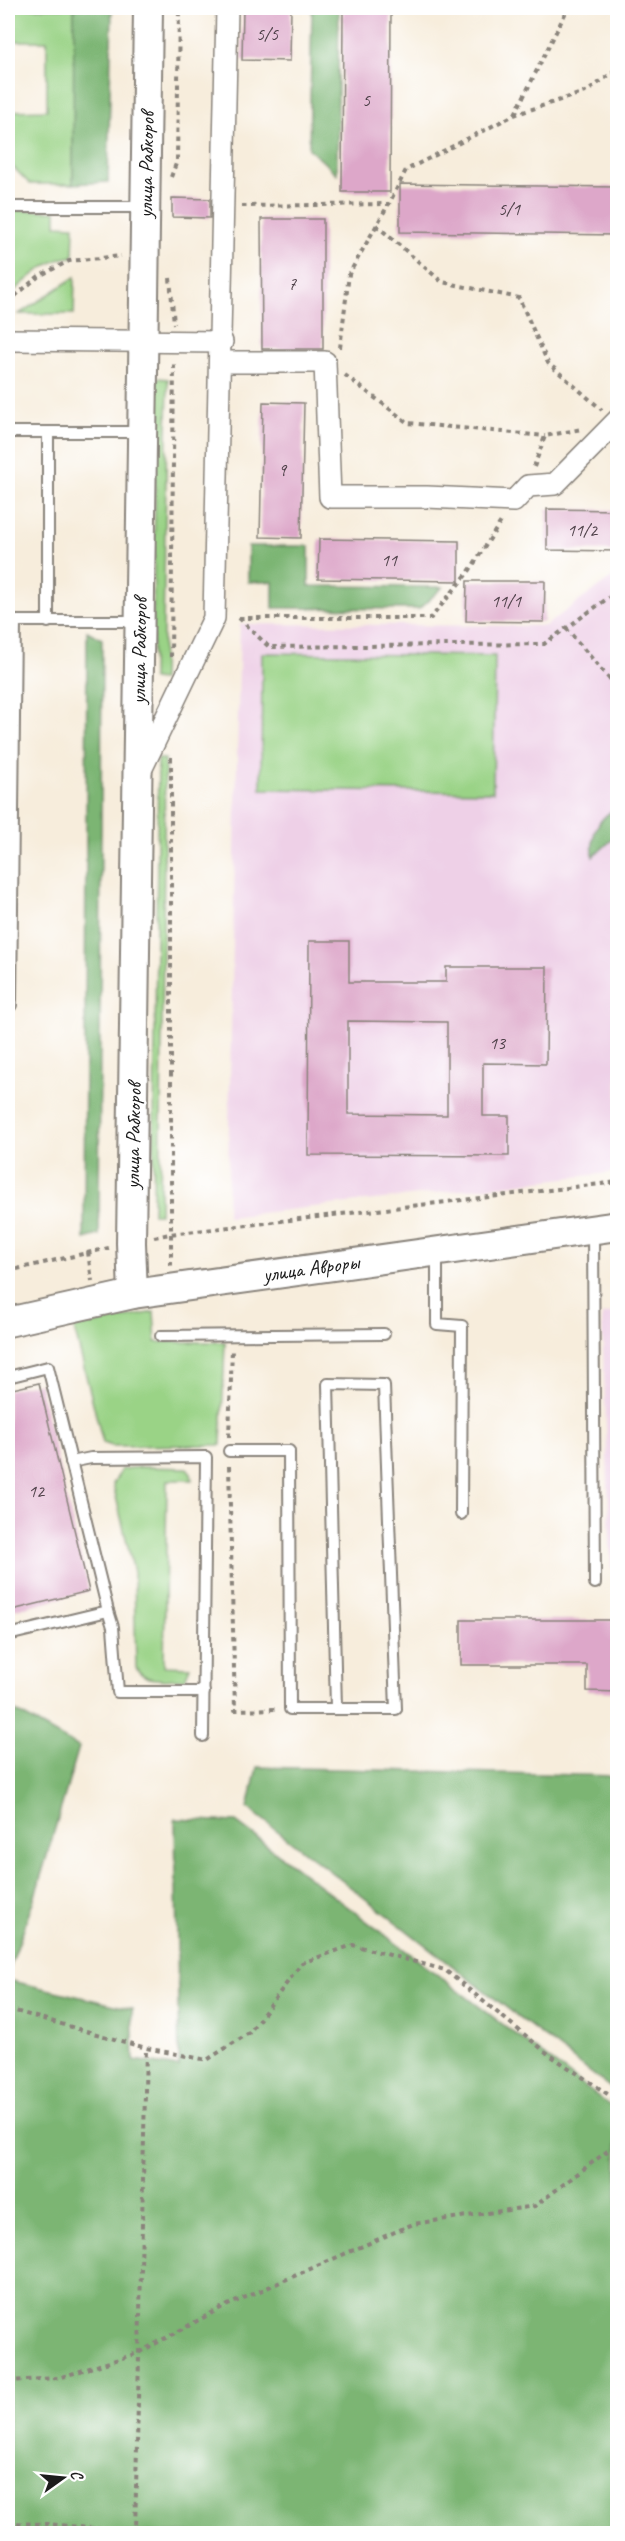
<svg xmlns="http://www.w3.org/2000/svg" width="625" height="2541" viewBox="0 0 625 2541" font-family="Caveat,sans-serif">
<rect width="100%" height="100%" fill="#fff"/>
<filter id="ink" filterUnits="userSpaceOnUse"><feTurbulence type="fractalNoise" baseFrequency=".0167" numOctaves="2"/><feDisplacementMap in="SourceGraphic" scale="12" xChannelSelector="R" yChannelSelector="G"/><feConvolveMatrix kernelMatrix="1 2 1 2 8 2 1 2 1" color-interpolation-filters="sRGB"/></filter>
<filter id="wash" filterUnits="userSpaceOnUse"><feTurbulence type="fractalNoise" baseFrequency=".008" numOctaves="4" result="noise"/><feDisplacementMap in="SourceGraphic" scale="24" xChannelSelector="R" yChannelSelector="G"/><feGaussianBlur stdDeviation="1.35" result="paint"/><feColorMatrix in="noise" values="0 0 0 0 0 0 0 0 0 0 0 0 0 0 0 0 0 1.4 0 .05"/><feComposite in="paint" operator="in"/></filter>
<g filter="url(#wash)">
<rect width="100%" height="100%" fill="#f7eddc"/>
<g fill="#eed0e7">
<polygon points="617,574 617,1172 227,1217 240,624 545,626"/>
<polygon points="617,1312 618,1568 611,1568 602,1315"/>
</g>
<g fill="#9ad386" stroke="#5b7851" stroke-width="1.5">
<polygon points="17,8 74,8 73,184 30,184 10,164 10,111 47,110 47,41 11,41 11,22"/>
<path d="M8,210L56,211V225L74,226L73,257C51,256 23,283 8,297Z"/>
<polygon points="75,277 74,314 19,314"/>
<polygon points="157,378 168,379 162,680 152,679"/>
<polygon points="262,653 495,656 493,792 261,789"/>
<polygon points="158,759 165,759 160,1214 153,1214"/>
<polygon points="154,1312 156,1342 225,1342 221,1445 112,1446 103,1443 74,1328"/>
<path d="M142,1467L187,1468L191,1473L192,1480H167L164,1666L190,1667L185,1679C168,1679 146,1684 136,1668L134,1572L113,1484L122,1469Z"/>
</g>
<g fill="#7bb573" stroke="#4c6848" stroke-width="1.5">
<polygon points="74,8 112,8 108,182 73,184"/>
<polygon points="312,8 339,8 337,174 309,149"/>
<polygon points="248,546 309,546 309,586 443,587 419,609 273,608 273,582 248,582"/>
<polygon points="87,631 102,639 99,1235 84,1239"/>
<path d="M617,808V835L593,857C591,834 596,819 617,808Z"/>
<polygon points="8,1707 79,1747 36,1893 8,1974"/>
<polygon points="257,1767 617,1776 617,2093 248,1808"/>
<polygon points="175,1819 236,1822 617,2111 617,2533 8,2533 8,1980 132,2009 134,2060 179,2067"/>
</g>
<g id="blocks">
<g fill="#dda7c9" fill-rule="evenodd">
<polygon points="243,8 291,8 290,61 242,60"/>
<polygon points="343,8 391,8 390,192 342,192"/>
<polygon points="400,184 618,187 618,235 400,232"/>
<polygon points="172,198 210,199 210,218 172,217"/>
<polygon points="261,219 323,219 323,349 262,349"/>
<polygon points="263,402 304,403 301,538 260,537"/>
<polygon points="547,509 618,510 618,551 547,550"/>
<polygon points="319,539 459,541 459,581 318,579"/>
<polygon points="467,581 545,581 544,622 466,621"/>
<path d="M309,941H349V982H446V967H547L546,1064L483,1063V1116H509V1156L308,1155ZM348,1021L447,1022V1115L348,1114Z"/>
<polygon points="39,1383 89,1591 8,1611 8,1390"/>
<polygon points="461,1620 618,1620 618,1692 587,1691 587,1665 461,1665"/>
</g>
</g>
</g>
<g filter="url(#ink)">
<use href="#blocks" fill-opacity="0" stroke="#8a847c" stroke-width="1.5"/>
<g fill="none" stroke-linecap="round" stroke-linejoin="round">
<g stroke="#8a847c" stroke-width="14">
<g id="lane">
<polyline points="8,207 145,207"/>
<polyline points="8,432 142,432"/>
<polyline points="48,432 48,622"/>
<polyline points="8,621 139,621"/>
<polyline points="8,1009 11,1005 15,621"/>
<polyline points="593,1230 595,1583"/>
<polyline points="437,1253 437,1324 462,1326 461,1514"/>
<polyline points="161,1336 384,1334"/>
<polyline points="8,1377 48,1367 108,1611 8,1635"/>
<polyline points="229,1451 289,1451 290,1709 396,1709 384,1385 328,1384 336,1708"/>
<polyline points="71,1462 91,1458 206,1457 203,1736"/>
<polyline points="108,1611 113,1627 118,1692 204,1692"/>
</g>
</g>
<g stroke="#8a847c" stroke-width="24">
<g id="street">
<polyline points="8,340 222,342"/>
<polyline points="221,362 325,362 330,497 427,497 514,501 528,486 555,484 618,420"/>
<polyline points="140,772 214,618 227,8"/>
</g>
</g>
<g stroke="#8a847c" stroke-width="32">
<g id="secondary">
<polyline points="133,1294 131,1243 148,8"/>
<polyline points="8,1322 133,1294 618,1226"/>
</g>
</g>
<g stroke="#8a847c" stroke-width="4" stroke-dasharray="4.5 4.5" stroke-linecap="butt">
<polyline points="515,114 568,8"/>
<polyline points="171,177 177,161 179,8"/>
<polyline points="242,206 389,204 406,170 514,115 588,91 613,72 618,72"/>
<polyline points="376,225 442,282 519,298 548,363 602,410"/>
<polyline points="170,278 174,324"/>
<polyline points="8,302 39,276 69,261 121,256"/>
<polyline points="340,348 349,274 388,205"/>
<polyline points="345,375 408,423 545,436"/>
<polyline points="534,467 545,436 582,429"/>
<polyline points="239,618 269,647 544,644 618,591"/>
<polyline points="239,618 431,618 470,570 502,520"/>
<polyline points="566,628 618,689"/>
<polyline points="171,657 174,362"/>
<polyline points="171,757 171,1266"/>
<polyline points="154,1237 170,1234 618,1182"/>
<polyline points="88,1252 92,1281"/>
<polyline points="8,1271 109,1248"/>
<polyline points="229,1437 232,1349"/>
<polyline points="229,1466 235,1710 277,1709"/>
<polyline points="8,2009 146,2048 207,2060 249,2033 302,1963 353,1945 445,1970 547,2053 618,2101"/>
<polyline points="8,2381 58,2378 138,2353 221,2308 413,2224 535,2206 618,2143"/>
<polyline points="8,2523 47,2524 135,2532 146,2048"/>
</g>
<use href="#lane" stroke="#fff" stroke-width="10"/>
<use href="#street" stroke="#fff" stroke-width="21"/>
<use href="#secondary" stroke="#fff" stroke-width="28"/>
</g>
</g>
<g text-anchor="middle" stroke-width="4.5" stroke-linejoin="round" paint-order="stroke">
<g font-size="18" fill="#4c3f47">
<text x="267" y="40">5/5</text>
<text x="366" y="106">5</text>
<text x="509" y="215">5/1</text>
<text x="292" y="290">7</text>
<text x="282" y="476">9</text>
<text x="582" y="536">11/2</text>
<text x="389" y="566">11</text>
<text x="506" y="607">11/1</text>
<text x="497" y="1049">13</text>
<text x="36" y="1497">12</text>
</g>
<g font-size="21" fill="#1c1c1c" stroke="#fff">
<text transform="translate(146 165) rotate(-89)" y="7">улица Рабкоров</text>
<text transform="translate(139 651) rotate(-89)" y="7">улица Рабкоров</text>
<text transform="translate(133 1136) rotate(-89)" y="7">улица Рабкоров</text>
<text transform="translate(311 1268) rotate(-8)" y="7">улица Авроры</text>
</g>
</g>
<rect width="625" height="2541" fill="none" stroke="#fff" stroke-width="30"/>
<g transform="translate(63 2478) rotate(75)" stroke="#ffffff" stroke-width="4.5" paint-order="stroke">
<path d="M0-4.5L10 22L0 15L-10 22Z" fill="#1c1c1c"/>
<text y="-9" font-size="16" font-weight="bold" text-anchor="middle" fill="#1c1c1c">С</text>
</g>
</svg>
